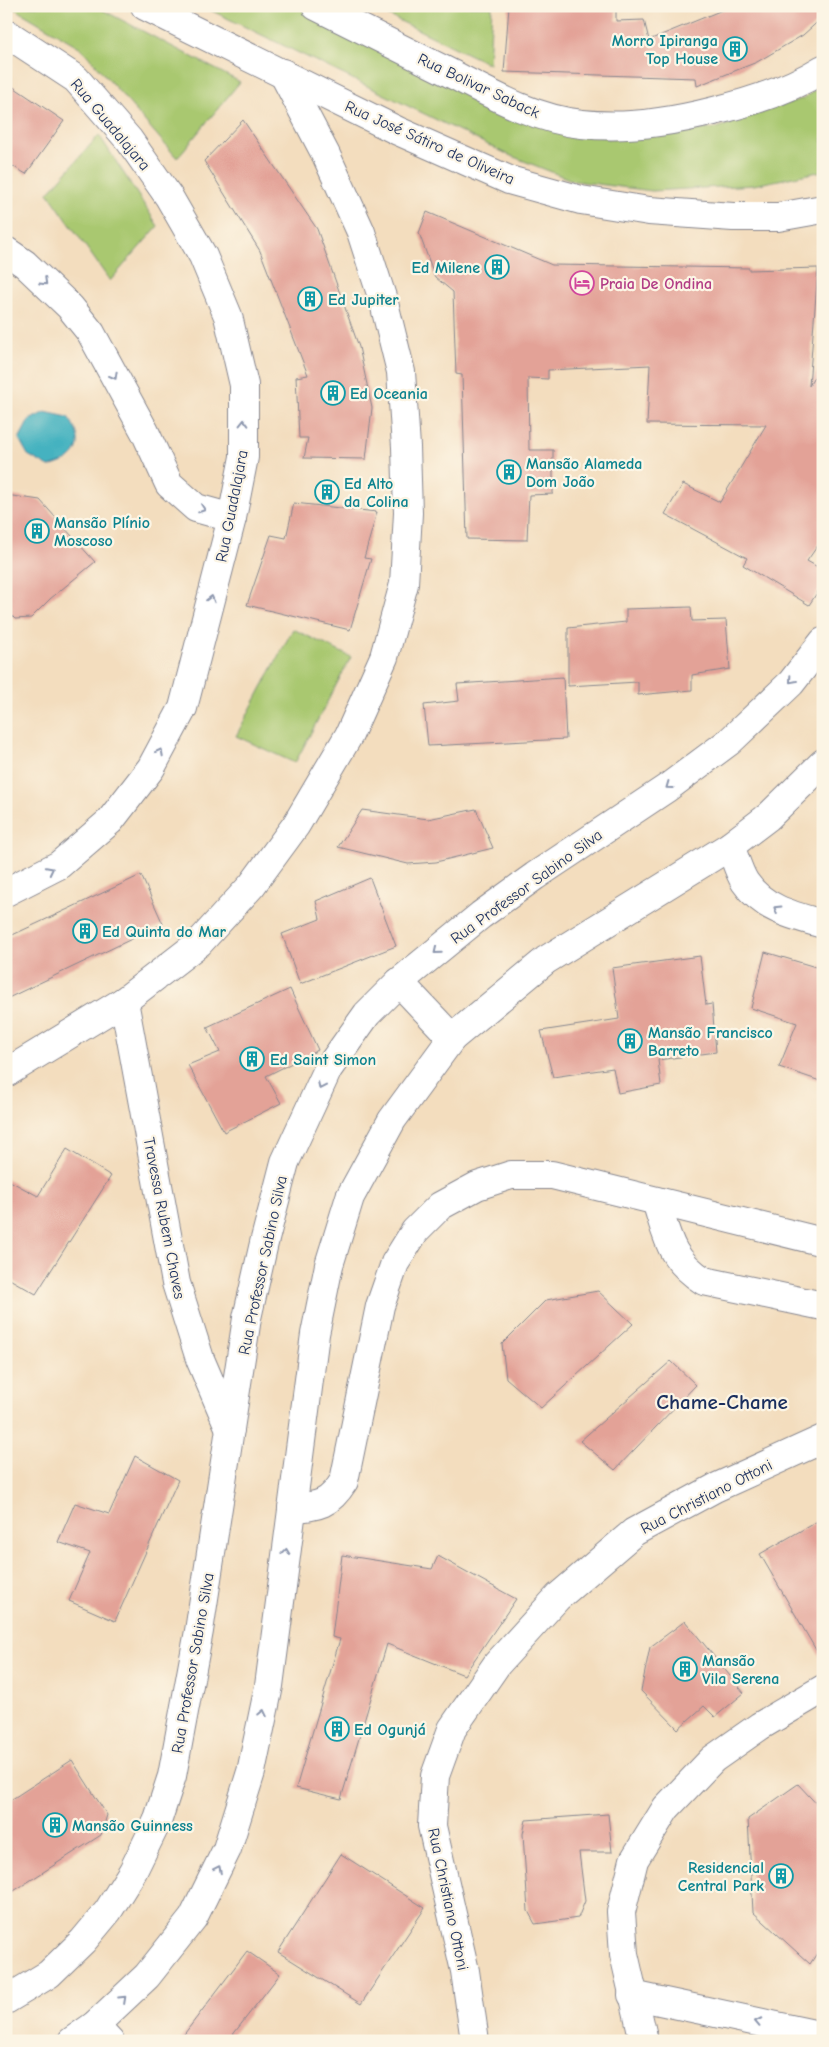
<svg xmlns="http://www.w3.org/2000/svg" width="829" height="2047" viewBox="0 0 829 2047" font-family="'Comic Neue',sans-serif">
<rect width="100%" height="100%" fill="#fcf5e5"/>
<filter id="ink" filterUnits="userSpaceOnUse"><feTurbulence type="fractalNoise" baseFrequency=".02" numOctaves="2"/><feDisplacementMap in="SourceGraphic" scale="10" xChannelSelector="R" yChannelSelector="G"/><feConvolveMatrix kernelMatrix="1 2 1 2 8 2 1 2 1" color-interpolation-filters="sRGB"/></filter>
<filter id="wash" filterUnits="userSpaceOnUse"><feTurbulence type="fractalNoise" baseFrequency=".0096" numOctaves="4" result="noise"/><feDisplacementMap in="SourceGraphic" scale="20" xChannelSelector="R" yChannelSelector="G"/><feGaussianBlur stdDeviation="1.12" result="paint"/><feColorMatrix in="noise" values="0 0 0 0 0 0 0 0 0 0 0 0 0 0 0 0 0 1.4 0 .05"/><feComposite in="paint" operator="in"/></filter>
<g filter="url(#wash)">
<rect width="100%" height="100%" fill="#f3ddbe"/>
<g fill="#a9c870" stroke="#627c67">
<polygon points="10,6 95,6 240,82 177,158 81,48"/>
<polygon points="202,6 299,6 424,67 610,139 717,128 804,98 823,84 823,171 754,185 652,191 574,181 509,155"/>
<polygon points="369,6 492,6 489,64"/>
<polygon points="99,135 158,226 110,281 48,193"/>
<polygon points="293,629 351,657 295,763 236,736"/>
</g>
<path fill="#44b2c0" stroke="#30708f" d="M45,412L68,417C77,429 84,445 71,457C66,462 55,465 49,467L28,455L19,439L29,420Z"/>
<g id="blocks">
<g fill="#e3a297">
<polygon points="509,6 616,6 616,21 644,20 649,40 732,6 823,6 823,17 803,35 757,62 697,86 696,78 504,72"/>
<polygon points="6,82 64,121 26,174 6,162"/>
<polygon points="243,120 317,229 359,347 372,408 366,459 304,458 308,438 299,438 296,377 308,375 260,251 204,161"/>
<polygon points="427,212 552,265 749,268 749,270 818,268 809,386 823,362 823,538 807,561 823,570 823,584 809,605 743,565 747,558 665,514 683,484 720,502 766,425 647,424 650,365 548,370 548,379 528,378 529,450 553,450 553,494 529,495 527,540 467,539 462,375 456,374 453,292 435,277 419,233"/>
<polygon points="6,495 40,500 95,562 50,599 31,618 15,619 6,610"/>
<polygon points="294,503 377,512 364,558 371,559 350,630 247,605 271,535 286,538"/>
<polygon points="691,607 692,621 726,620 730,669 692,675 692,690 638,695 638,682 568,686 568,628 626,622 626,609"/>
<polygon points="563,677 566,739 428,746 424,705 459,701 457,684"/>
<polygon points="476,809 493,848 436,862 408,864 338,847 362,810 428,819"/>
<polygon points="141,875 163,924 6,999 6,938"/>
<polygon points="370,878 396,946 300,984 282,934 320,919 316,901"/>
<polygon points="765,952 819,968 823,963 823,1082 779,1067 797,1023 751,1008"/>
<polygon points="700,956 706,1005 712,1004 716,1052 658,1060 661,1085 618,1093 613,1068 553,1077 541,1031 619,1019 612,968"/>
<polygon points="290,989 318,1050 266,1076 281,1103 224,1132 188,1065 220,1052 207,1027"/>
<polygon points="67,1149 111,1176 36,1294 6,1277 6,1179 38,1196"/>
<polygon points="598,1291 633,1324 541,1408 506,1378 502,1344 546,1300"/>
<polygon points="671,1361 696,1385 615,1470 580,1441"/>
<polygon points="135,1456 178,1480 115,1621 69,1601 90,1553 58,1542 75,1503 109,1514"/>
<polygon points="823,1518 823,1662 760,1554"/>
<polygon points="342,1555 432,1569 438,1556 516,1599 464,1675 387,1644 341,1799 296,1788 340,1639 332,1637"/>
<polygon points="685,1621 744,1693 715,1717 704,1706 678,1729 641,1691 650,1647"/>
<polygon points="72,1760 107,1815 101,1835 6,1896 6,1803"/>
<polygon points="798,1784 823,1811 823,1944 810,1964 753,1912 748,1819"/>
<polygon points="608,1814 612,1852 579,1852 585,1901 578,1918 535,1924 528,1911 523,1834 526,1820"/>
<polygon points="341,1854 425,1908 361,2004 278,1952"/>
<polygon points="247,1951 280,1974 228,2041 179,2041"/>
</g>
</g>
</g>
<g filter="url(#ink)">
<use href="#blocks" fill-opacity="0" stroke="#87868e" stroke-width="1"/>
<g fill="none" stroke-linecap="round" stroke-linejoin="round">
<g stroke="#87868e" stroke-width="30">
<g id="minor">
<polyline points="145,6 398,131 509,180 581,200 649,211 733,217 778,217 823,209"/>
<path d="M316,6C360,28 404,50 448,72C491,94 534,119 582,124C626,129 671,122 714,111C752,102 789,90 823,69"/>
<polyline points="6,33 76,79 129,140 169,197 203,256 228,316 244,385 244,457 232,518 183,708 151,768 110,821 59,865 6,892"/>
<polyline points="6,251 25,264 70,307 91,333 145,432 169,484 196,508 232,518"/>
<path d="M730,846C735,857 738,871 745,882C763,909 794,916 823,924"/>
<polyline points="124,1001 176,1283 200,1359 230,1429"/>
<polyline points="6,1073 124,1001 199,943 252,885 296,825 349,735 384,657 404,584 408,513 406,447 401,372 384,303 361,232 326,155 283,73"/>
<path d="M656,1201C668,1238 669,1258 704,1281L823,1306"/>
<path d="M292,1508C319,1506 329,1505 344,1481L380,1306L395,1263L415,1231L440,1206L477,1186L511,1175H552L823,1242"/>
<polyline points="632,1995 823,2036"/>
<polyline points="95,2025 110,2041"/>
<polyline points="475,2041 465,1971 432,1826 435,1776 452,1729 497,1664 558,1597 634,1532 715,1488 823,1439"/>
<polyline points="644,2041 624,1954 621,1912 634,1860 666,1808 713,1759 760,1726 823,1689"/>
</g>
</g>
<g stroke="#87868e" stroke-width="30">
<g id="major">
<polyline points="399,982 452,1038"/>
<polyline points="6,2000 49,1974 83,1941 108,1911 133,1871 157,1822 172,1776 199,1631 247,1318 264,1243 285,1162 328,1069 367,1014 399,982 481,915 535,876 667,788 730,741 791,683 823,642"/>
<polyline points="72,2041 95,2025 147,1976 193,1918 227,1849 251,1772 269,1686 315,1334 329,1265 350,1197 392,1120 452,1038 546,960 730,846 768,817 823,763"/>
</g>
</g>
<use href="#minor" stroke="#fff" stroke-width="28"/>
<use href="#major" stroke="#fff" stroke-width="28"/>
</g>
<defs><path id="oneway-chevron" d="M-2-3.5L2.5 0L-2 3.5" fill="none" stroke-width="1.6" stroke-linecap="round" stroke-linejoin="round" transform="scale(1.25)"/></defs>
<g stroke="#8d97ae">
<use href="#oneway-chevron" transform="translate(44 282) rotate(44)"/>
<use href="#oneway-chevron" transform="translate(114 376) rotate(61)"/>
<use href="#oneway-chevron" transform="translate(244 423) rotate(-89)"/>
<use href="#oneway-chevron" transform="translate(202 509) rotate(19)"/>
<use href="#oneway-chevron" transform="translate(211 599) rotate(-75)"/>
<use href="#oneway-chevron" transform="translate(792 680) rotate(131)"/>
<use href="#oneway-chevron" transform="translate(160 752) rotate(-62)"/>
<use href="#oneway-chevron" transform="translate(669 786) rotate(144)"/>
<use href="#oneway-chevron" transform="translate(50 870) rotate(-27)"/>
<use href="#oneway-chevron" transform="translate(777 909) rotate(-148)"/>
<use href="#oneway-chevron" transform="translate(437 951) rotate(141)"/>
<use href="#oneway-chevron" transform="translate(321 1086) rotate(115)"/>
<use href="#oneway-chevron" transform="translate(286 1552) rotate(-83)"/>
<use href="#oneway-chevron" transform="translate(263 1713) rotate(-78)"/>
<use href="#oneway-chevron" transform="translate(218 1869) rotate(-64)"/>
<use href="#oneway-chevron" transform="translate(123 1999) rotate(-43)"/>
<use href="#oneway-chevron" transform="translate(758 2022) rotate(-168)"/>
</g>
</g>
<defs>
<g id="building-ring" transform="scale(1.25)"><circle r="9.5" fill="#fcf5e5" stroke="#0f9aa8" stroke-width="1.5"/><path d="M-4-6H4V6H1V3H-1V6H-4ZM-2.5-4.3h1.7v1.8h-1.7ZM.8-4.3h1.7v1.8H.8ZM-2.5-1h1.7V.8h-1.7ZM.8-1h1.7V.8H.8Z" fill="#0f9aa8"/></g>
<g id="hotel-ring" transform="scale(1.25)"><circle r="9.5" fill="#fcf5e5" stroke="#d1479c" stroke-width="1.5"/><path d="M-6-4.5h1.5V1H6V5H4.5V3h-9V5H-6ZM-4 0a1.8 1.8 0 1 1 3.6 0ZM.5 0V-2.5h3Q6-2.5 6 0Z" fill="#d1479c"/></g>
</defs>
<g fill-rule="evenodd">
<use href="#building-ring" x="735" y="49"/>
<use href="#building-ring" x="497" y="267"/>
<use href="#hotel-ring" x="582" y="283"/>
<use href="#building-ring" x="310" y="299"/>
<use href="#building-ring" x="333" y="393"/>
<use href="#building-ring" x="509" y="472"/>
<use href="#building-ring" x="327" y="492"/>
<use href="#building-ring" x="37" y="531"/>
<use href="#building-ring" x="85" y="931"/>
<use href="#building-ring" x="630" y="1041"/>
<use href="#building-ring" x="252" y="1059"/>
<use href="#building-ring" x="685" y="1669"/>
<use href="#building-ring" x="337" y="1729"/>
<use href="#building-ring" x="55" y="1825"/>
<use href="#building-ring" x="781" y="1876"/>
</g>
<g text-anchor="middle" stroke-width="4.5" stroke-linejoin="round" paint-order="stroke">
<g font-size="16" font-weight="bold" fill="#0d838f" stroke="#fcf5e5" text-anchor="start">
<text x="718" y="46" text-anchor="end">Morro Ipiranga<tspan x="718" dy="18">Top House</tspan></text>
<text x="480" y="273" text-anchor="end">Ed Milene</text>
<text x="328" y="305">Ed Jupiter</text>
<text x="350" y="399">Ed Oceania</text>
<text x="526" y="469">Mansão Alameda<tspan x="526" dy="18">Dom João</tspan></text>
<text x="344" y="489">Ed Alto<tspan x="344" dy="18">da Colina</tspan></text>
<text x="54" y="528">Mansão Plínio<tspan x="54" dy="18">Moscoso</tspan></text>
<text x="102" y="937">Ed Quinta do Mar</text>
<text x="648" y="1038">Mansão Francisco<tspan x="648" dy="18">Barreto</tspan></text>
<text x="270" y="1065">Ed Saint Simon</text>
<text x="702" y="1666">Mansão<tspan x="702" dy="18">Vila Serena</tspan></text>
<text x="354" y="1735">Ed Ogunjá</text>
<text x="72" y="1831">Mansão Guinness</text>
<text x="764" y="1873" text-anchor="end">Residencial<tspan x="764" dy="18">Central Park</tspan></text>
</g>
<g font-size="16" fill="#1b2f5e" stroke="#fcf5e5">
<text transform="translate(479 85) rotate(25)" y="6">Rua Bolivar Saback</text>
<text transform="translate(111 124) rotate(50)" y="6">Rua Guadalajara</text>
<text transform="translate(430 142) rotate(24)" y="6">Rua José Sátiro de Oliveira</text>
<text transform="translate(231 506) rotate(-79)" y="6">Rua Guadalajara</text>
<text transform="translate(526 886) rotate(-36)" y="6">Rua Professor Sabino Silva</text>
<text transform="translate(165 1218) rotate(79)" y="6">Travessa Rubem Chaves</text>
<text transform="translate(262 1265) rotate(-78)" y="6">Rua Professor Sabino Silva</text>
<text transform="translate(706 1496) rotate(-27)" y="6">Rua Christiano Ottoni</text>
<text transform="translate(192 1663) rotate(-80)" y="6">Rua Professor Sabino Silva</text>
<text transform="translate(449 1899) rotate(78)" y="6">Rua Christiano Ottoni</text>
</g>
<g font-size="16" font-weight="bold" fill="#b23c85" stroke="#fcf5e5" text-anchor="start">
<text x="600" y="289">Praia De Ondina</text>
</g>
<g font-size="21" font-weight="bold" fill="#1b2f5e" stroke="#fcf5e5">
<text x="722" y="1409">Chame-Chame</text>
</g>
</g>
<rect width="829" height="2047" fill="none" stroke="#fcf5e5" stroke-width="25"/>
</svg>
